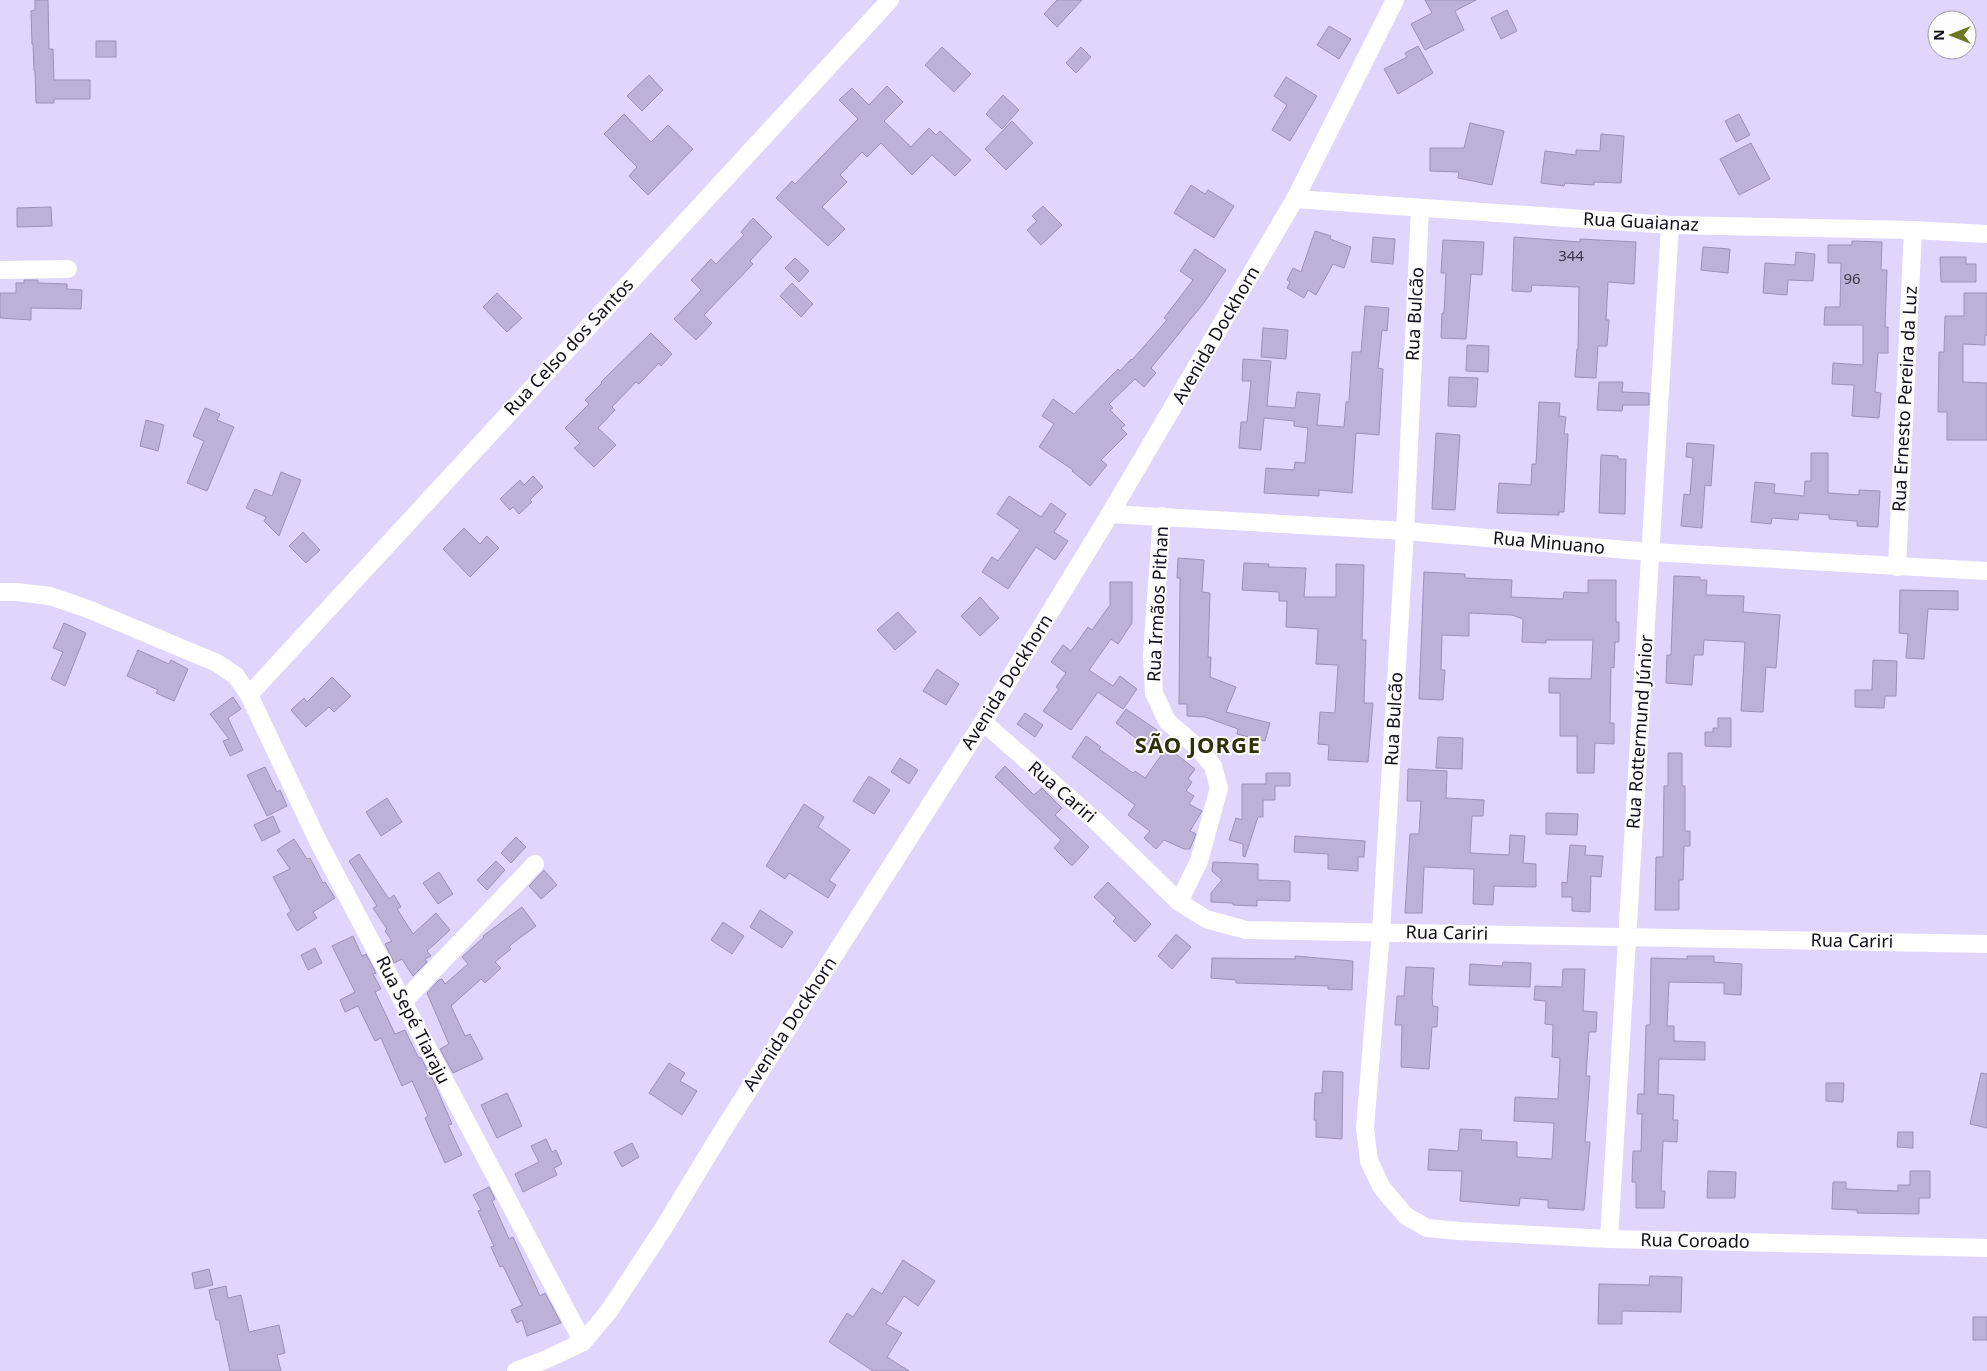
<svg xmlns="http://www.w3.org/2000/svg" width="1987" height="1371" viewBox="0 0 1987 1371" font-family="'Noto Sans',sans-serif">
<rect width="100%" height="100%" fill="#dfd5fd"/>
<g fill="#bcb2d8" stroke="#9b92b7">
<polygon points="35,0 48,0 49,49 53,49 54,80 90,80 90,99 54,99 54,103 36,103 35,71 34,71 33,44 32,44 31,11 35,10"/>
<polygon points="1057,0 1082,0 1057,27 1044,14"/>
<polygon points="1425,0 1476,0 1455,11 1464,30 1425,50 1411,24 1432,13"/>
<polygon points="1507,10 1517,31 1501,39 1491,18"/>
<polygon points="1329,26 1351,39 1339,59 1317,45"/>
<rect x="96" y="41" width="20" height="16"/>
<polygon points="1418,46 1433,73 1398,94 1384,69 1407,57 1405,53"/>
<polygon points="942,47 971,74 954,92 925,65"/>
<polygon points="1081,47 1091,57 1076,73 1066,63"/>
<polygon points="649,75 663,90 642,111 627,96"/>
<polygon points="1286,77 1317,96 1290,141 1272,130 1287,105 1274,96"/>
<polygon points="887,86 903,102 884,121 911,147 929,128 936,135 940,131 971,160 955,176 932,155 912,175 881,143 867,157 862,152 840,175 847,182 822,207 845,229 828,246 776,198 792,181 795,184 858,119 839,100 852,88 869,105"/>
<polygon points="1003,95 1019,110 1002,129 986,114"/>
<polygon points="624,114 651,142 668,125 693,149 648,195 629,176 637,167 604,134"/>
<polygon points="1739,114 1750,135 1736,142 1725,121"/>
<polygon points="1012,121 1033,143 1006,170 985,149"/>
<polygon points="1470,123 1504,131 1492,185 1458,178 1459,172 1430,171 1430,148 1464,148"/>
<polygon points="1601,134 1624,136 1621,183 1594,182 1594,185 1565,183 1564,186 1541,183 1545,151 1576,155 1576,150 1600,151"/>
<polygon points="1751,143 1770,179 1739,195 1720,159"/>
<polygon points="1191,185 1205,194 1208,190 1234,206 1214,238 1174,213"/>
<polygon points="1043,206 1062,225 1041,245 1027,230 1037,221 1032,216"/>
<polygon points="51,207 52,226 17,227 17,208"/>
<polygon points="753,218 772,237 750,261 753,264 704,315 712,323 696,340 674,319 701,290 691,280 711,259 716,264 744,235 741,232"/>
<polygon points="1315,231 1331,236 1330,239 1351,247 1344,268 1333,264 1316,295 1308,290 1304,298 1287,288 1290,282 1287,280 1293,268 1301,272"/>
<polygon points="1373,237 1395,239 1393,264 1371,262"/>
<polygon points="1514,237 1580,242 1580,239 1636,242 1634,284 1608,282 1606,320 1609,320 1607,346 1598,346 1596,378 1575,377 1577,349 1578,349 1579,287 1532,285 1531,292 1512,291"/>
<polygon points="1443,240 1484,242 1482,275 1471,274 1466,339 1441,338 1442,313 1444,313 1446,273 1441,273"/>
<polygon points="1852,241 1882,242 1881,270 1887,270 1885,327 1888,327 1888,353 1878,353 1875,392 1881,393 1879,418 1852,416 1854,385 1832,384 1833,363 1863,365 1863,325 1824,325 1825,307 1840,307 1841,263 1828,263 1828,245 1852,245"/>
<polygon points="1703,247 1730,249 1728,273 1701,270"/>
<polygon points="1195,249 1226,270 1203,304 1151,368 1156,373 1144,387 1135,379 1109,404 1113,408 1110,410 1125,425 1121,428 1127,434 1101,460 1107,465 1090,486 1072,471 1073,470 1039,447 1054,424 1042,416 1053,399 1074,414 1118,369 1120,371 1131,359 1132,360 1167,320 1164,318 1193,280 1180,271"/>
<polygon points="1796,252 1815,254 1813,281 1788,280 1787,295 1763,293 1765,263 1795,265"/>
<polygon points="1940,257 1966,257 1966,264 1976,264 1976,282 1941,282"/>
<polygon points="795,258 809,271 799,282 785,268"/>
<polygon points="24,280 38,280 38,283 67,284 67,289 82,290 81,309 31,308 31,320 0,318 0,293 16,293 16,283 24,283"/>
<polygon points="792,283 813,304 801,317 780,296"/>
<polygon points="497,293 522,318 507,332 483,307"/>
<polygon points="1964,293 1987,293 1987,335 1985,335 1985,345 1963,344 1963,382 1987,383 1987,440 1947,440 1947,412 1938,412 1939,352 1944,352 1945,316 1964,316"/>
<polygon points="1365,306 1389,308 1387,331 1382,330 1378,368 1383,369 1379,435 1356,433 1352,493 1319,490 1319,496 1264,493 1266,468 1294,470 1295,462 1305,463 1308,428 1294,426 1294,421 1264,418 1261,450 1239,448 1241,422 1247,422 1251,381 1242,381 1243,359 1271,361 1267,406 1295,408 1297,392 1320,394 1317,425 1344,427 1346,402 1349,402 1352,352 1361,352"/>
<polygon points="1263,328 1288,330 1286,359 1261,357"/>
<polygon points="651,333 672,354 661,366 659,363 639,384 636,382 612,407 615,410 598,428 616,445 594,467 574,448 580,443 565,428 589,404 585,400 602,383 601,382"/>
<polygon points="1467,345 1489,346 1488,372 1466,371"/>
<polygon points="1449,377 1478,378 1476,407 1448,406"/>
<polygon points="1599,382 1623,382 1622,392 1649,393 1649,405 1623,405 1622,411 1597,410"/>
<polygon points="1539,402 1560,403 1559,416 1566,417 1564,434 1568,434 1564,512 1559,512 1559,515 1497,513 1499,483 1531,485 1532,464 1536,464"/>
<polygon points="205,408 220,414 217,420 234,427 207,491 187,483 204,441 193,436"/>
<polygon points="146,420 164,425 158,451 140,446"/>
<polygon points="1436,433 1460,435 1455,510 1432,509"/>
<polygon points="1687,443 1714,445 1711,486 1705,485 1702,528 1681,526 1684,494 1690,495 1693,458 1686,457"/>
<polygon points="1811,453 1828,453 1828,493 1859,495 1859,490 1880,491 1878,527 1857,526 1857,521 1829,519 1829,515 1799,513 1798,520 1772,518 1771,524 1751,522 1755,482 1775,484 1774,493 1804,496 1805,481 1811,481"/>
<polygon points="1601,455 1618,456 1618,459 1626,459 1625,514 1599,513"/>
<polygon points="281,472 301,480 279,536 264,521 266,517 246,508 255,489 272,496"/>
<polygon points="533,476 543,487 530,500 532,502 519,514 513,507 510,510 500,499 520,480 524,485"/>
<polygon points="1009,496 1041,517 1051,503 1066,514 1054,532 1068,541 1055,560 1036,547 1008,589 982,572 992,557 998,561 1020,530 997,514"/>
<polygon points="464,528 480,544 487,536 499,548 470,577 443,549"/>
<polygon points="303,532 320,550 306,563 289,546"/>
<polygon points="1178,558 1204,560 1202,592 1210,593 1208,657 1211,657 1210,677 1236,687 1226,712 1270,723 1265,741 1237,734 1238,729 1205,717 1187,716 1187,704 1179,704 1180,578 1177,578"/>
<polygon points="1244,563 1269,564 1268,567 1306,568 1304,597 1336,597 1336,564 1364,565 1362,640 1366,640 1364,703 1373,703 1368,762 1328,760 1329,745 1318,744 1320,712 1335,713 1338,665 1316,664 1318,629 1286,627 1287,601 1279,601 1279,592 1242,590"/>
<polygon points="1424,572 1465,574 1465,578 1512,580 1511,597 1563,599 1564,592 1588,593 1588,580 1616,580 1616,622 1619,622 1619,642 1615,642 1614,668 1611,667 1610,723 1614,723 1614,744 1595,743 1594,773 1577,773 1577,736 1560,736 1560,693 1549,693 1549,678 1591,679 1593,640 1546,640 1546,643 1522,642 1523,619 1512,615 1469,613 1469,636 1442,635 1441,670 1445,670 1443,700 1419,699"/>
<polygon points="1674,576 1700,577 1700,580 1707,580 1706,595 1744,596 1743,612 1780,615 1776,668 1766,667 1763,712 1741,711 1745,642 1704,640 1703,655 1694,655 1692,685 1666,683 1667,655 1671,655"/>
<polygon points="1110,582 1132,582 1132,623 1118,644 1111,639 1089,670 1113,686 1120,676 1137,689 1123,709 1098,692 1071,730 1043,711 1059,689 1056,687 1066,673 1051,662 1063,645 1071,651 1088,627 1092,630 1110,605"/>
<polygon points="1900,590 1958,591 1958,610 1928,609 1924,659 1906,658 1908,634 1899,633"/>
<polygon points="980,597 999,618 980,636 961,616"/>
<polygon points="898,612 916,632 895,650 877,630"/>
<polygon points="64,623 86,633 65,686 51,679 63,652 53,648"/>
<polygon points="138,650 169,664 171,660 188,669 174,701 156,693 158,690 127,676"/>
<polygon points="1873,660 1897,661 1896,696 1885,696 1884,708 1855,707 1855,690 1872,690"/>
<polygon points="937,669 959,684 946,705 923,691"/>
<polygon points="332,677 351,696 334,712 329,707 306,727 291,710 304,698 307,702"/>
<polygon points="233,697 241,709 228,718 243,750 230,756 223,741 229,739 210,714"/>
<polygon points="1126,709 1157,730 1146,746 1116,723"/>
<polygon points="1025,713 1043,725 1035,737 1017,724"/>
<polygon points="1718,718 1731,718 1731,747 1705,746 1705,732 1713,732 1713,728 1718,728"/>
<polygon points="1086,736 1101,747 1099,749 1133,773 1135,771 1145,778 1167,747 1195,769 1188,779 1192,782 1186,791 1194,796 1189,804 1202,811 1190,831 1196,834 1190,849 1184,849 1164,840 1156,849 1144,838 1150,831 1128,815 1135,805 1072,757"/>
<polygon points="1438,737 1463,738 1462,769 1436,768"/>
<polygon points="1668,753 1682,753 1682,786 1685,786 1685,831 1690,831 1690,846 1684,846 1683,880 1679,880 1679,910 1655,910 1656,857 1663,857 1664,786 1668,786"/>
<polygon points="900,758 918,770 909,784 891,772"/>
<polygon points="1005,766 1034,795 1042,788 1062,808 1055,815 1089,847 1072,866 1054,848 1061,840 995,777"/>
<polygon points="265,767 277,792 280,790 287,806 267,816 247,775"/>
<polygon points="1408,769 1447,771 1446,798 1484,800 1483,816 1472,816 1470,853 1509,855 1510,835 1525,836 1523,863 1536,864 1536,887 1494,886 1493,905 1473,904 1474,869 1424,867 1422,913 1405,913 1410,834 1419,834 1421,801 1407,801"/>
<polygon points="1266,773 1290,773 1290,786 1275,786 1275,800 1263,800 1263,817 1258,817 1245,857 1243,856 1243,844 1229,840 1236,818 1242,820 1242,784 1266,784"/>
<polygon points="869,776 890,790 874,814 853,801"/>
<polygon points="387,798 402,822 381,836 366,812"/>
<polygon points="804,804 824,817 818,827 850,850 829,880 836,885 828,898 789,873 785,879 766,866"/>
<polygon points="1546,813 1578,814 1577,835 1546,834"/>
<polygon points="273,816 280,832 262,841 254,825"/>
<polygon points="1295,836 1365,841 1364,857 1358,857 1358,871 1328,869 1328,854 1294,852"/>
<polygon points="516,837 526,847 511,863 501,853"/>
<polygon points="294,839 307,859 310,858 323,883 325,882 335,898 313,912 317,918 297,931 287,914 291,911 273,877 290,869 277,850"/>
<polygon points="1570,845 1586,846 1585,855 1603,856 1601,877 1591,876 1590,912 1572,911 1572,897 1562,897 1562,882 1567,883"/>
<polygon points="359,854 389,899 394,895 401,907 397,909 413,934 436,913 450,930 427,951 431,956 425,959 427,962 413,976 402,959 394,963 385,944 392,941 385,931 387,929 373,908 377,906 349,861"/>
<polygon points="496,861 505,870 487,890 477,880"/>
<polygon points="1213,862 1258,864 1258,880 1290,881 1290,901 1257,900 1257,906 1233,905 1233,903 1211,902 1211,893 1222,880 1212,871"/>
<polygon points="544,870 557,885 541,899 529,886"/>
<polygon points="439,872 453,894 438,904 423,883"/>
<polygon points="1108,882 1151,924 1135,942 1113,921 1116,918 1094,897"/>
<polygon points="522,907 536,926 513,943 509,947 511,949 495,962 501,968 485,983 481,979 451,1006 465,1036 470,1034 483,1059 453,1073 440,1049 449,1044 427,993 439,980 442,979 445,984 468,964 462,957 484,937 483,936"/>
<polygon points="760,910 793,932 782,948 750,927"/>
<polygon points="723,922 744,936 732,954 711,940"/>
<polygon points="1176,934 1191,947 1172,969 1158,956"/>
<polygon points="353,936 362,956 366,954 376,973 373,974 381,989 375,992 395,1034 405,1030 418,1057 421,1058 434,1082 452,1124 448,1125 462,1155 445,1163 425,1118 428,1116 412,1081 402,1086 381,1038 375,1041 358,1006 345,1012 340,1000 355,992 332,946"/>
<polygon points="315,948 322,963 308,970 301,955"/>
<polygon points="1295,956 1353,961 1352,990 1328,989 1328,986 1236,983 1236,980 1211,978 1212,958 1295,959"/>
<polygon points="1687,956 1714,956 1714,962 1742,964 1741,995 1724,994 1724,983 1669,982 1667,1026 1674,1026 1674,1041 1705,1042 1705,1060 1659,1059 1658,1094 1674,1095 1673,1120 1678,1120 1677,1142 1663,1141 1661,1191 1665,1191 1664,1208 1636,1208 1636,1182 1632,1182 1633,1151 1641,1151 1642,1114 1637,1114 1638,1094 1644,1094 1646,1025 1650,1025 1651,958 1687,959"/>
<polygon points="1503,962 1531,963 1530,987 1469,985 1470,964 1502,966"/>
<polygon points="1406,967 1434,968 1432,998 1433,1006 1438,1007 1437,1027 1432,1027 1429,1069 1401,1067 1402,1025 1395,1025 1397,996 1404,996"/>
<polygon points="1563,969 1585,969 1583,1011 1597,1012 1596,1032 1589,1032 1586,1076 1590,1076 1585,1142 1590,1142 1584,1210 1548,1208 1548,1200 1520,1198 1519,1206 1460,1201 1462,1171 1428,1170 1429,1149 1458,1151 1460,1129 1482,1130 1481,1140 1517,1142 1517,1157 1552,1159 1554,1123 1514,1121 1515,1097 1558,1099 1560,1058 1552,1057 1553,1025 1545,1024 1546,1001 1534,1000 1535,986 1562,987"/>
<polygon points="669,1063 685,1073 680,1081 697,1091 682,1115 649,1093"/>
<polygon points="1323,1071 1343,1072 1342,1139 1316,1137 1316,1120 1314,1120 1315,1093 1322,1093"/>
<polygon points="1981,1073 1987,1074 1987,1128 1970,1124"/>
<polygon points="1826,1083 1844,1083 1843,1102 1826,1101"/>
<polygon points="507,1093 522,1126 497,1138 481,1105"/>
<polygon points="1898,1132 1913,1132 1913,1148 1897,1147"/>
<polygon points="546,1139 552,1152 556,1150 562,1164 554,1168 557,1175 523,1192 515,1174 539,1162 531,1146"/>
<polygon points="632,1143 639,1157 622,1167 614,1152"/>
<polygon points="1708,1171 1736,1172 1735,1198 1707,1198"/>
<polygon points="1910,1171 1930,1171 1930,1198 1919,1198 1919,1214 1857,1213 1857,1210 1832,1209 1833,1182 1846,1182 1846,1189 1898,1191 1898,1185 1910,1185"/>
<polygon points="489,1187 495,1199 492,1201 509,1239 513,1237 540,1296 545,1293 561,1323 527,1336 522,1320 517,1323 511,1310 522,1305 503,1266 500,1267 491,1247 494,1246 478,1211 481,1210 473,1195"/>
<polygon points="903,1260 935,1281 918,1306 904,1296 886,1324 902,1333 887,1357 909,1371 873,1371 829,1342 847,1313 853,1317 872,1288 882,1294"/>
<polygon points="209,1269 213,1285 195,1289 192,1273"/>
<polygon points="1650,1276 1682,1277 1681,1312 1622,1311 1622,1324 1598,1324 1599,1284 1649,1285"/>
<polygon points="226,1286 228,1298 241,1295 249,1332 279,1325 285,1353 277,1355 281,1371 230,1371 219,1320 216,1320 209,1290"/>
<rect x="1973" y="1317" width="14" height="23"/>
</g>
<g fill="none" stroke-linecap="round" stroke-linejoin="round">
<g stroke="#fff" stroke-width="18">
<polyline points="1295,199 1670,225 1913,230 1987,234"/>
<polyline points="1420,209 1405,531 1381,932 1365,1128 1369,1161 1382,1188 1406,1216 1427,1228 1459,1231 1609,1239 1987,1248"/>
<polyline points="0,270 68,269"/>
<polyline points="1110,514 1405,531 1651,552 1987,571"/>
<polyline points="1162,516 1152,654 1154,693 1167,721 1198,748 1213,766 1219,788 1199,861 1179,902"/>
<polyline points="1897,567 1913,230"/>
<polyline points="0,592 17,592 50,596 88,609 217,663 236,676 249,695 318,841 583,1342"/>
<polyline points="249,695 890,0"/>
<polyline points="983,722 1098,823 1179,902 1206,919 1246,930 1987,944"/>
<polyline points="404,1001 535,864"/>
<polyline points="1609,1239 1670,225"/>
<polyline points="516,1371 547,1359 583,1342 609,1311 663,1229 723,1130 983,722 1110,514 1295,199 1395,0"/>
</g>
</g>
<g text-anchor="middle" stroke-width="4" stroke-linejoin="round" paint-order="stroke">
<g font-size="15" fill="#3c364a">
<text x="1571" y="261">344</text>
<text x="1852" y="284">96</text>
</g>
<g font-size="18" fill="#110d1a" stroke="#fdfdfd">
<text transform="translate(1641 222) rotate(3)" y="6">Rua Guaianaz</text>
<text transform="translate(1415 314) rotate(-87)" y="6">Rua Bulcão</text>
<text transform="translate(1216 335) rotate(-60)" y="6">Avenida Dockhorn</text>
<text transform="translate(569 347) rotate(-47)" y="6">Rua Celso dos Santos</text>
<text transform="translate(1905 399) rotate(-87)" y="6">Rua Ernesto Pereira da Luz</text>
<text transform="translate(1549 543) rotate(5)" y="6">Rua Minuano</text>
<text transform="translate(1158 604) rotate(-87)" y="6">Rua Irmãos Pithan</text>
<text transform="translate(1007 682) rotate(-58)" y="6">Avenida Dockhorn</text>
<text transform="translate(1394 719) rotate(-87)" y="6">Rua Bulcão</text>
<text transform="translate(1640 732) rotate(-86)" y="6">Rua Rottermund Júnior</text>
<text transform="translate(1062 792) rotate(41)" y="6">Rua Cariri</text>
<text transform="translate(1447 933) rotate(1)" y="6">Rua Cariri</text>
<text transform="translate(1852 941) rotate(1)" y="6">Rua Cariri</text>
<text transform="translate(413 1020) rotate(63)" y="6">Rua Sepé Tiaraju</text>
<text transform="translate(790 1024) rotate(-57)" y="6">Avenida Dockhorn</text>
<text transform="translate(1695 1241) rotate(1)" y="6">Rua Coroado</text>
</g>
<g font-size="22" font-weight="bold" letter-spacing="1" fill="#2d320a" stroke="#fdfdfd">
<text x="1198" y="753">SÃO JORGE</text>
</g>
</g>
<g transform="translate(1952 35) rotate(270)"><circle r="24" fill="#fdfdfd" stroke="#9f9da2"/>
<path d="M0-4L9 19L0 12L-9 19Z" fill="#6c7823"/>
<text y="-8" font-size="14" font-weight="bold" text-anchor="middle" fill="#110d1a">N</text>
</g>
</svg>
